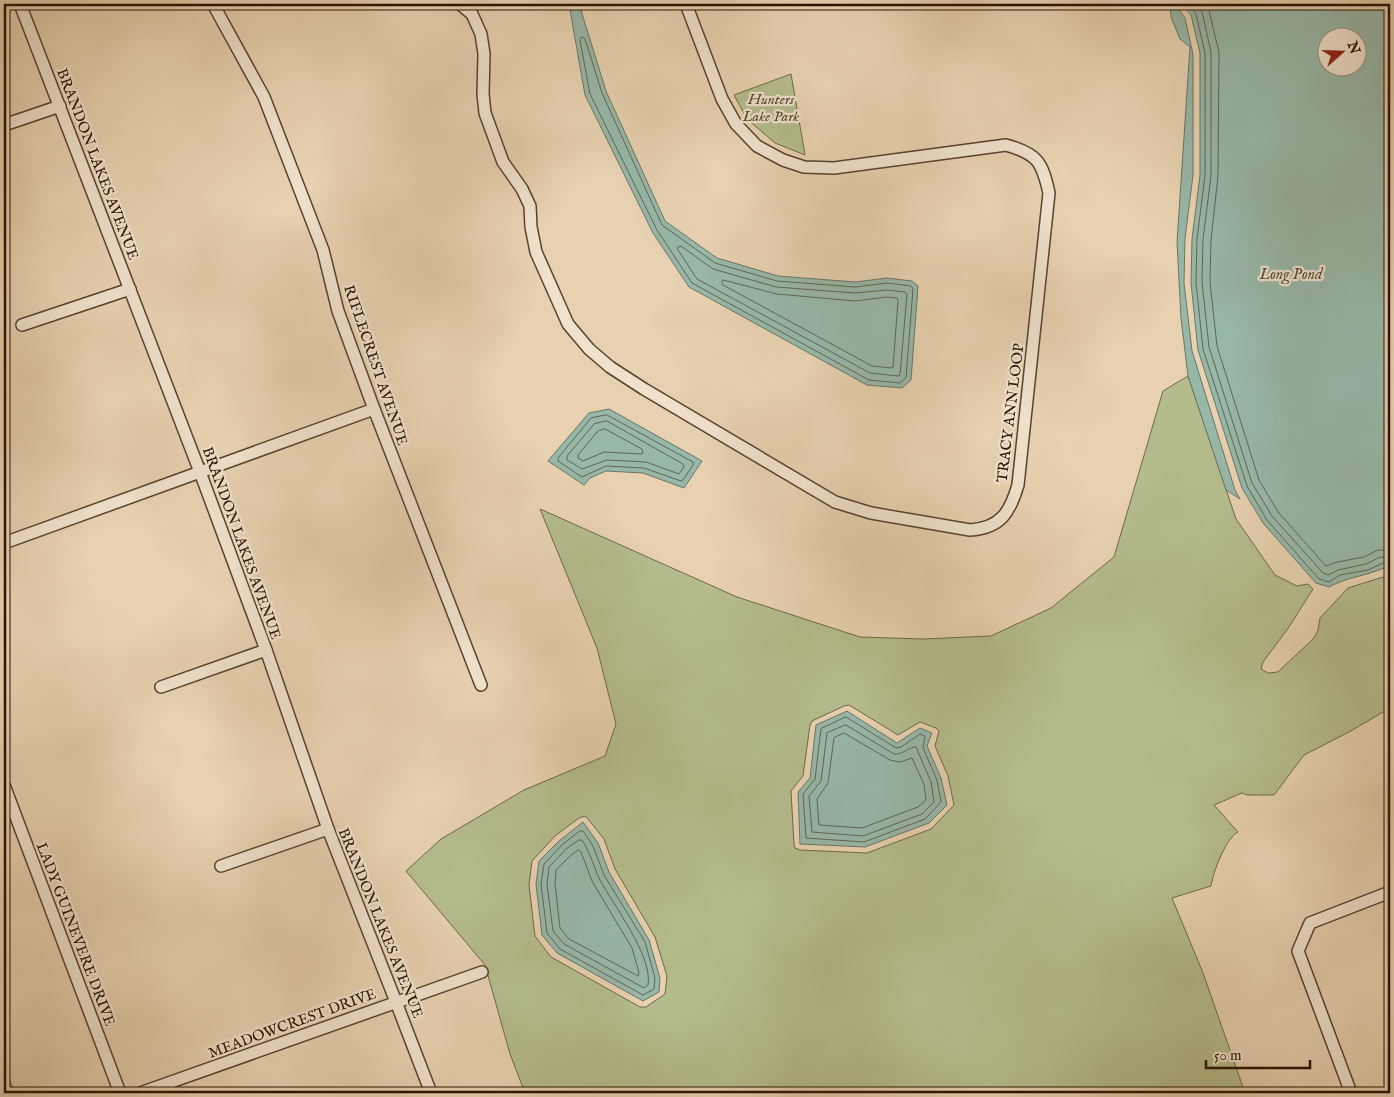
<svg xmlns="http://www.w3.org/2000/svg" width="1394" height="1097" viewBox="0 0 1394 1097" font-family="'IM FELL English',serif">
<rect width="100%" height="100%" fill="#e7d1b0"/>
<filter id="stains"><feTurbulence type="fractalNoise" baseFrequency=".004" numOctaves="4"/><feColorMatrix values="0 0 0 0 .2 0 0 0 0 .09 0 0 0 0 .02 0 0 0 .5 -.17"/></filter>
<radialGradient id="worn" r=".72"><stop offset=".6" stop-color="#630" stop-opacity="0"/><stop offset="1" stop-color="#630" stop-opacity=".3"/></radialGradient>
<g fill="#b4bc8c" stroke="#6f6846" fill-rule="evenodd">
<polygon points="791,74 805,155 775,143 747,119 734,95"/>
<path d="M1188,376L1236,519L1275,575L1297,586L1308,584L1313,589L1289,627L1263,662L1261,669L1268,673L1278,672L1314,638L1318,630L1320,618L1348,588L1383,577L1390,585V708L1349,732L1304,755L1274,795H1247L1242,793L1214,805L1238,832C1226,838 1213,872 1211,886L1172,898L1203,973L1245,1093H525L510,1054L485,965L406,871L441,839L524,790L605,756L616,724L597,648L540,509L737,597L860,637L923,639L991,636L1051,608L1114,557L1163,391ZM849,705L898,735L920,722L936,728L939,731L935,746L948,776L954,805L931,829L867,853L800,850L795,848L794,844L791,791L803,776L810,725L812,721L844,706ZM585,816L588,819L604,839L615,869L655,937L667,976L665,994L646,1007H640L551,957L535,936L529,885L532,861L555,836L579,818Z"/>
</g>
<g fill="#97b7a8" stroke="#6b7565" fill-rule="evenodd">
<polygon points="569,4 579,4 606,91 665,221 717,258 778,276 855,282 887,278 912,281 918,286 911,380 902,388 867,385 689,287 653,233 585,95"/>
<polygon points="1170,4 1175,4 1185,18 1193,54 1193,175 1185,238 1184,283 1192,351 1235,490 1240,499 1226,490 1188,376 1181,318 1177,242 1190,47 1180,39 1171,17"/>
<path d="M1182,4H1390V575L1384,568C1366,576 1347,577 1329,587L1316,583L1263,523L1242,488L1198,350L1191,283L1192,239L1200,175V53L1191,15ZM1326,38H1356V68H1326Z"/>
<polygon points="609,409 702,461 684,488 643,473 606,471 590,478 584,485 548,461 589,413"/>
<polygon points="847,711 897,743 920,728 932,733 927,746 941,778 947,805 929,823 865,847 800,844 798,792 810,778 816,725"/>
<polygon points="583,822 598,843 609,872 649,940 660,978 659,992 643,1001 557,953 542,935 536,884 539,861 559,841"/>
<polygon points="4,1065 15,1093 4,1093"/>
</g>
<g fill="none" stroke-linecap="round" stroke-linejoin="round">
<g stroke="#606554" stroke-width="1">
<polyline points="1188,4 1196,14 1205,53 1205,175 1197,239 1196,283 1203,349 1247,486 1267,520 1319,579 1329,582 1340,575 1368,570 1383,563 1387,564 1390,567"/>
<polyline points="1196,4 1202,12 1211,52 1211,176 1203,239 1202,282 1209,347 1252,483 1272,516 1323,573 1328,575 1338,570 1366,564 1380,557 1390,558"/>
<polyline points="1206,4 1209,10 1219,53 1218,176 1211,240 1210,282 1217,346 1259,480 1278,512 1326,566 1337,562 1364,557 1378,550 1390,550"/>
<polygon points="582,37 585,39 602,93 662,225 715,263 777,281 855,287 887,283 911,286 913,289 906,378 900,383 869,380 692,283 657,230 590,94 580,40"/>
<polygon points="678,247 681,246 713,269 776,287 855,293 887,290 905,292 907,294 900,375 898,376 870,373 697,279 678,250"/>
<polygon points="723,280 777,294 855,301 887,297 897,298 898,301 893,367 891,368 872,366 723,285 722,282"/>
<polygon points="607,415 693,462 693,465 683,480 681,481 644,468 606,466 582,477 558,461 558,458 591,418"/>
<polygon points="607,421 683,464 684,467 679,474 646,462 607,460 582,469 567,460 567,456 594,424"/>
<polygon points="605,429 642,449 643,453 641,454 604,452 583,461 578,458 578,455 598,431"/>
<polygon points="846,717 896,748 901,747 920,734 925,736 923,748 937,780 941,802 925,819 864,842 806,838 803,794 815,779 821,729"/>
<path d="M846,725L894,754C903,755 908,747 916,747L931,782L934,802L922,814L863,836L812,832L809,796L821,781L827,733Z"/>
<polygon points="844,733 890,760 900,762 912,758 924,784 926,800 918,807 862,828 819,825 817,799 828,783 834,738"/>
<polygon points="580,831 583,831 593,846 604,875 645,942 655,978 654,989 643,995 560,949 547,933 541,884 544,864 562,845"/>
<path d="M579,840H582C590,852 593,865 599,878C613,905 653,956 648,985L644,988L564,944L553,931L547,884L549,867L566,849Z"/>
<polygon points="579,850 581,852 592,881 632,948 639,973 638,976 569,939 560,928 555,884 556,870 571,855"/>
</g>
<g stroke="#59422c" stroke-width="14">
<g id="minor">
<polyline points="20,4 200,472 266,650 328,829 396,1002 431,1093"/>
<polyline points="213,4 264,97 323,250 338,311 374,409 481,685"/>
<path d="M460,4L472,14L481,34L484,54L483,94L485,113L503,162L522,189L530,206L531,227L536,252L568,324L589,349L610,367L644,389L835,502L871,513L970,530C1001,528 1010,512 1018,485L1049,193C1042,162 1038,154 1006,145L834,168L804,167L783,160L757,146L736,124L722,99L686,4"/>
<polyline points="4,125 60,106"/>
<polyline points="22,325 130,289"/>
<polyline points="4,543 374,409"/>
<polyline points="161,687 266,650"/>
<polyline points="4,785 120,1093"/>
<polyline points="221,866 328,829"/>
<polyline points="140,1093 482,972"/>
<polyline points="1351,1093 1298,951 1310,923 1390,892"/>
</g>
</g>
<use href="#minor" stroke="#efe1cc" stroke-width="11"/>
</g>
<g text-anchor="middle" stroke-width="4.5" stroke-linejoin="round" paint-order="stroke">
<g font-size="15" font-style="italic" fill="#53462a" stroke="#efe1cc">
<text x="771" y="104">Hunters<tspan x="771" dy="17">Lake Park</tspan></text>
</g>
<g font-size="15" fill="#2a1300" stroke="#efe1cc">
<text transform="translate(98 164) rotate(69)" y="5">BRANDON LAKES AVENUE</text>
<text transform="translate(376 365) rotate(71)" y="5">RIFLECREST AVENUE</text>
<text transform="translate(1010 413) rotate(-83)" y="5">TRACY ANN LOOP</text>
<text transform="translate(242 543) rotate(70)" y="5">BRANDON LAKES AVENUE</text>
<text transform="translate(381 923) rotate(68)" y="5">BRANDON LAKES AVENUE</text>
<text transform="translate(76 934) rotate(69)" y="5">LADY GUINEVERE DRIVE</text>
<text transform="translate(292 1023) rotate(-20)" y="5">MEADOWCREST DRIVE</text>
</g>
<g font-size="16" font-style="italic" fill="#504c3b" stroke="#efe1cc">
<text x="1291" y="279">Long Pond</text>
</g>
</g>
<rect width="1394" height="1097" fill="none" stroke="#e7d1b0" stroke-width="20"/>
<rect x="5" y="5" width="1384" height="1087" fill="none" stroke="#2a1300" stroke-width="2.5"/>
<rect x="10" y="10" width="1374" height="1077" fill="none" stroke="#2a1300"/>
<g transform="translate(1342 52) rotate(70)"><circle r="24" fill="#efe1cc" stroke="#a08f7a"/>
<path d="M0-4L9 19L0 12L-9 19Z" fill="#8f2418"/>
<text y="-8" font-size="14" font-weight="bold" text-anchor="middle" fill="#2a1300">N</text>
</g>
<path d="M1206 1060v8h104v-8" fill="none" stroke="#2a1300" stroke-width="2.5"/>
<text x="1214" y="1060" font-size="15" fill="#2a1300" stroke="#efe1cc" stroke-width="4" paint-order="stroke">50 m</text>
<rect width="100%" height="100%" filter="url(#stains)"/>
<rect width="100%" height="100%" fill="url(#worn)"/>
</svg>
